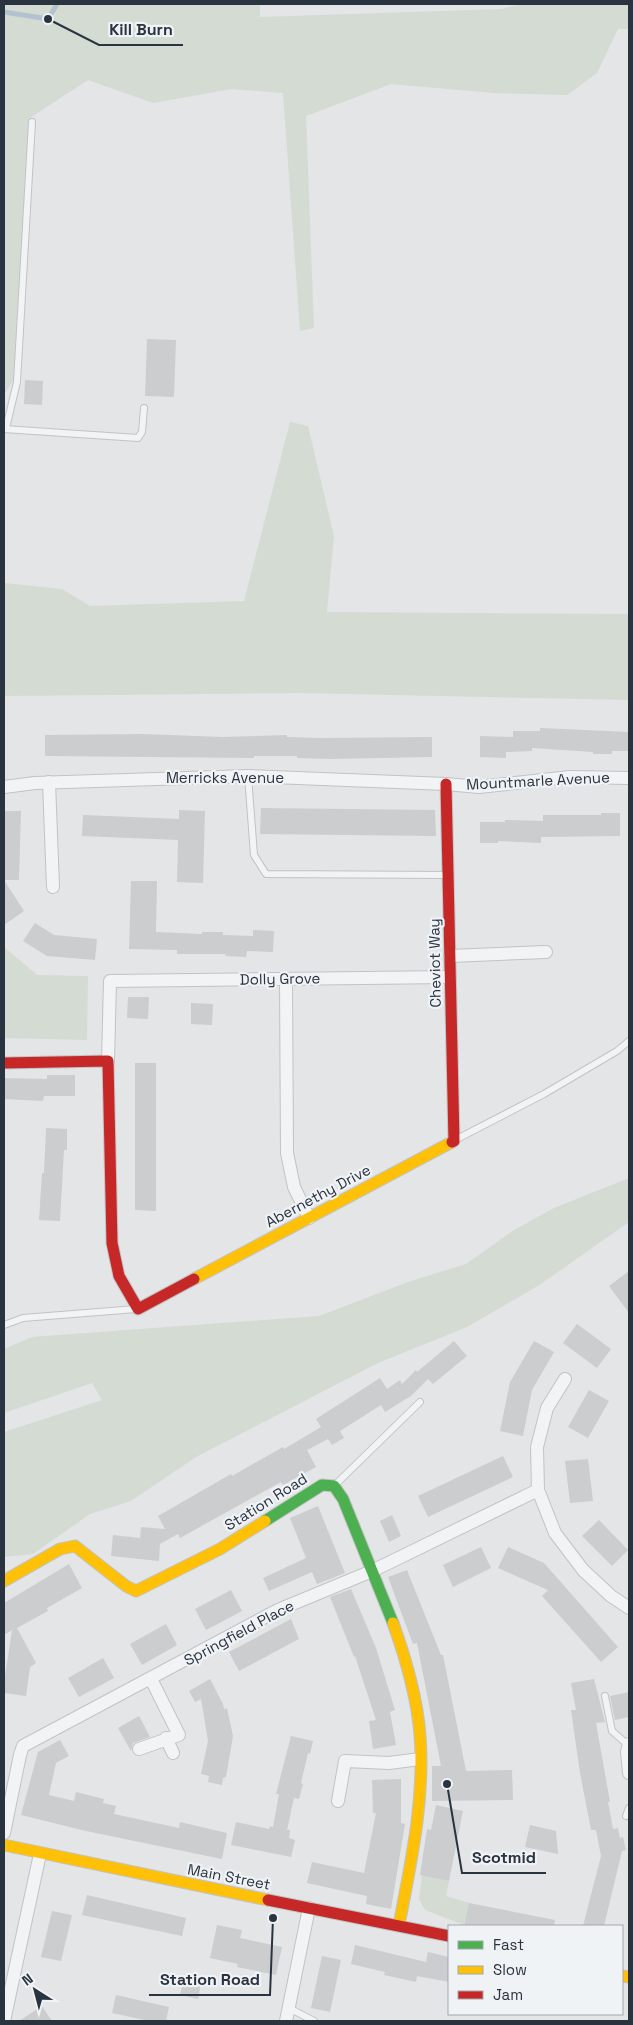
<svg xmlns="http://www.w3.org/2000/svg" width="633" height="2025" viewBox="0 0 633 2025" font-family="'Space Grotesk',sans-serif">
<rect width="100%" height="100%" fill="#e3e5e7"/>
<g fill="#d4dbd3">
<polygon points="4,4 260,4 260,17 501,9 522,4 629,4 629,29 618,29 597,73 567,95 493,93 391,84 306,116 314,328 300,331 283,93 232,89 153,103 88,80 30,118 15,377 4,395"/>
<polygon points="290,422 308,426 334,536 327,612 629,614 629,700 300,693 4,696 4,583 62,589 90,606 244,601"/>
<polygon points="4,947 37,975 88,976 87,1040 4,1038"/>
<polygon points="629,1178 629,1222 541,1284 467,1327 378,1363 196,1457 131,1501 90,1514 33,1554 4,1557 4,1432 102,1400 92,1383 4,1413 4,1349 32,1337 319,1316 408,1282 466,1264 514,1230 554,1208"/>
<polygon points="422,1875 449,1881 446,1896 469,1903 464,1925 425,1910 419,1899"/>
</g>
<g fill="none" stroke-linecap="round" stroke-linejoin="round">
<polyline stroke="#b3c2d1" stroke-width="5" points="4,12 48,19 57,4"/>
</g>
<g fill="#cbcdcf">
<polygon points="147,339 176,340 174,397 145,396"/>
<polygon points="25,380 43,381 42,405 24,404"/>
<polygon points="540,728 629,732 629,751 612,751 612,754 593,754 593,752 532,748 532,751 506,752 506,758 480,757 480,736 513,737 513,731 540,731"/>
<polygon points="142,734 224,737 287,735 287,737 320,738 432,737 432,757 330,759 297,758 297,756 254,756 254,758 45,756 45,735"/>
<polygon points="261,808 435,810 436,836 260,834"/>
<polygon points="179,810 205,811 203,883 177,882 178,840 82,836 83,815 179,819"/>
<polygon points="4,811 21,811 19,880 4,880"/>
<polygon points="601,813 620,813 620,836 541,837 541,843 498,841 498,843 480,843 480,822 505,822 505,820 543,821 543,815 601,815"/>
<polygon points="4,880 24,911 4,925"/>
<polygon points="131,881 157,881 156,932 202,934 202,932 223,932 223,935 253,936 253,930 274,931 273,952 247,951 246,957 225,956 226,954 177,954 177,950 129,949"/>
<polygon points="35,923 54,935 97,939 95,960 47,956 23,941"/>
<polygon points="128,997 149,997 148,1019 127,1018"/>
<polygon points="191,1003 213,1004 212,1025 191,1024"/>
<polygon points="135,1063 156,1063 156,1211 135,1210"/>
<polygon points="47,1075 75,1075 75,1096 44,1096 43,1101 4,1099 4,1078 47,1079"/>
<polygon points="46,1128 67,1129 67,1150 64,1150 60,1221 39,1220 42,1173 44,1173"/>
<polygon points="629,1271 629,1313 609,1286"/>
<polygon points="577,1324 611,1349 597,1368 563,1343"/>
<polygon points="454,1341 467,1356 433,1384 428,1379 411,1396 401,1402 385,1412 381,1405 340,1431 344,1438 332,1445 328,1439 307,1450 316,1467 283,1485 281,1482 180,1538 178,1534 160,1544 159,1561 111,1556 113,1535 140,1538 141,1527 165,1529 158,1516 231,1474 232,1476 283,1447 284,1449 321,1427 316,1419 380,1378 387,1389 400,1380 402,1384 416,1370 417,1372"/>
<polygon points="534,1341 554,1352 532,1390 523,1436 500,1431 510,1382"/>
<polygon points="589,1390 609,1401 588,1438 568,1427"/>
<polygon points="503,1456 513,1477 428,1517 418,1496"/>
<polygon points="588,1459 593,1501 570,1503 565,1461"/>
<polygon points="318,1506 345,1573 317,1584 312,1572 269,1591 263,1578 306,1558 290,1518"/>
<polygon points="392,1515 401,1536 389,1542 380,1521"/>
<polygon points="599,1520 628,1550 612,1566 582,1536"/>
<polygon points="481,1547 491,1568 453,1587 443,1565"/>
<polygon points="508,1547 544,1563 618,1647 601,1662 542,1596 548,1590 498,1568"/>
<polygon points="69,1564 82,1588 47,1608 48,1611 17,1628 36,1663 30,1667 26,1696 4,1693 4,1676 5,1676 12,1630 4,1635 4,1603"/>
<polygon points="407,1570 441,1655 443,1655 466,1771 512,1770 513,1800 432,1801 432,1766 441,1766 417,1643 413,1644 388,1577"/>
<polygon points="351,1589 376,1648 395,1710 390,1712 396,1745 373,1749 369,1721 376,1720 355,1656 354,1657 330,1597"/>
<polygon points="231,1590 242,1611 206,1630 195,1609"/>
<polygon points="291,1619 299,1639 239,1671 229,1652"/>
<polygon points="166,1624 177,1645 142,1665 130,1644"/>
<polygon points="103,1658 114,1678 79,1697 68,1678"/>
<polygon points="210,1679 223,1704 224,1709 227,1708 233,1736 226,1777 223,1778 222,1785 208,1782 209,1776 201,1774 208,1741 201,1699 195,1702 189,1691"/>
<polygon points="594,1679 605,1722 596,1723 610,1802 608,1802 613,1829 618,1828 620,1838 623,1837 626,1850 622,1851 604,1926 583,1926 601,1856 596,1830 591,1830 580,1773 571,1710 576,1710 571,1683"/>
<polygon points="629,1692 629,1717 615,1720 610,1696"/>
<polygon points="139,1716 150,1737 133,1743 131,1751 118,1728"/>
<polygon points="291,1736 313,1741 310,1754 308,1753 301,1783 303,1784 299,1799 294,1798 287,1830 290,1830 289,1838 295,1840 291,1857 231,1845 236,1822 269,1829 270,1826 273,1827 279,1794 276,1794"/>
<polygon points="60,1740 69,1756 56,1763 49,1795 74,1801 76,1792 104,1799 103,1803 116,1806 114,1814 179,1828 180,1822 227,1833 222,1859 86,1831 21,1815 38,1752"/>
<polygon points="401,1779 401,1823 405,1824 391,1909 366,1904 367,1896 307,1883 312,1862 364,1873 376,1813 373,1813 372,1780"/>
<polygon points="436,1805 463,1811 449,1881 420,1875 427,1829 431,1830"/>
<polygon points="530,1825 556,1831 558,1854 525,1847"/>
<polygon points="87,1895 186,1918 182,1936 82,1915"/>
<polygon points="469,1903 555,1920 554,1926 464,1926"/>
<polygon points="52,1911 72,1915 61,1961 41,1957"/>
<polygon points="217,1925 242,1930 240,1938 282,1947 276,1975 237,1967 238,1964 210,1958"/>
<polygon points="355,1945 426,1962 428,1952 449,1957 449,1982 417,1976 416,1982 384,1975 385,1972 351,1964"/>
<polygon points="322,1956 341,1960 330,2012 311,2008"/>
<polygon points="185,1975 202,1978 198,1999 180,1995"/>
<polygon points="116,1995 169,2007 166,2021 149,2021 112,2013"/>
<polygon points="42,2006 52,2021 19,2021"/>
</g>
<g fill="none" stroke-linecap="round" stroke-linejoin="round">
<g stroke="#c1c3c5" stroke-width="8">
<g id="lane">
<polyline points="6,428 17,382 32,122"/>
<polyline points="4,429 138,438 142,432 144,408"/>
<polyline points="248,776 254,855 266,874 447,875"/>
<polyline points="457,1139 544,1094 617,1051 629,1041"/>
<polyline points="4,1325 23,1318 136,1309"/>
<polyline points="335,1485 420,1402"/>
<polyline points="605,1696 612,1731 628,1745"/>
<polyline points="626,1816 629,1808"/>
<polyline points="289,2008 314,2021"/>
</g>
</g>
<g stroke="#c1c3c5" stroke-width="14">
<g id="street">
<polyline points="49,782 53,887"/>
<polyline points="4,787 35,783 248,776 446,784 479,787 570,777 629,778"/>
<polyline points="450,956 546,952"/>
<polyline points="286,979 287,1153 294,1187 309,1218"/>
<polyline points="108,1061 110,981 450,977"/>
<polyline points="565,1379 547,1408 537,1447 538,1490 555,1533 583,1570 611,1596 629,1608"/>
<polyline points="166,1738 173,1753"/>
<polyline points="629,1744 627,1752 629,1773"/>
<polyline points="139,1749 179,1735 151,1679"/>
<polyline points="338,1801 345,1761 389,1763 420,1759"/>
<polyline points="4,1833 20,1755 23,1746 278,1610 372,1571 538,1490"/>
<polyline points="4,2021 40,1854"/>
<polyline points="286,2021 309,1908"/>
</g>
</g>
<g stroke="#c1c3c5" stroke-width="13">
<polyline id="fast" points="265,1521 322,1485 334,1486 343,1499 393,1623"/>
</g>
<g stroke="#c1c3c5" stroke-width="13">
<g id="slow">
<polyline points="194,1279 452,1142"/>
<polyline points="4,1581 60,1549 75,1546 126,1586 136,1591 220,1549 265,1521"/>
<path d="M393,1623C406,1659 417,1697 420,1735C425,1799 411,1862 399,1925"/>
<polyline points="4,1845 268,1900"/>
<polyline points="622,1976 629,1977"/>
</g>
</g>
<g stroke="#c1c3c5" stroke-width="13">
<g id="jam">
<polyline points="446,784 454,1141 452,1142"/>
<polyline points="4,1063 108,1061 112,1243 119,1276 138,1309 194,1279"/>
<polyline points="268,1900 449,1936"/>
</g>
</g>
<use href="#lane" stroke="#f1f3f4" stroke-width="6"/>
<use href="#street" stroke="#f1f3f4" stroke-width="12"/>
<use href="#fast" stroke="#4caf50" stroke-width="11"/>
<use href="#slow" stroke="#ffc107" stroke-width="11"/>
<use href="#jam" stroke="#c62828" stroke-width="11"/>
</g>
<g text-anchor="middle" stroke-width="4.5" stroke-linejoin="round" paint-order="stroke">
<g font-size="15" fill="#2a3340" stroke="#f0f3f6">
<text x="225" y="783">Merricks Avenue</text>
<text transform="translate(538 781) rotate(-3)" y="5">Mountmarle Avenue</text>
<text transform="translate(435 963) rotate(-91)" y="5">Cheviot Way</text>
<text transform="translate(280 979) rotate(-1)" y="5">Dolly Grove</text>
<text transform="translate(318 1196) rotate(-28)" y="5">Abernethy Drive</text>
<text transform="translate(266 1502) rotate(-32)" y="5">Station Road</text>
<text transform="translate(239 1633) rotate(-28)" y="5">Springfield Place</text>
<text transform="translate(229 1877) rotate(11)" y="5">Main Street</text>
</g>
</g>
<path fill="none" stroke="#2a3340" stroke-width="2" d="M48 19L99 45H183M447 1784L462 1873H546M273 1918L270 1995H149"/>
<g fill="#2a3340" stroke="#f0f3f6" stroke-width="2">
<circle cx="48" cy="19" r="5"/>
<circle cx="447" cy="1784" r="5"/>
<circle cx="273" cy="1918" r="5"/>
</g>
<g font-size="16" text-anchor="middle" font-weight="bold" fill="#2a3340" stroke="#f0f3f6" stroke-width="4.5" stroke-linejoin="round" paint-order="stroke">
<text x="141" y="35">Kill Burn</text>
<text x="504" y="1863">Scotmid</text>
<text x="210" y="1985">Station Road</text>
</g>
<rect width="633" height="2025" fill="none" stroke="#2a3340" stroke-width="10"/>
<rect x="448" y="1925" width="175" height="90" fill="#f0f3f6" stroke="#a1a6ad"/>
<rect x="458" y="1941" width="25" height="8" fill="#4caf50" stroke="#a1a6ad"/>
<text x="493" y="1950" font-size="15" fill="#2a3340">Fast</text>
<rect x="458" y="1966" width="25" height="8" fill="#ffc107" stroke="#a1a6ad"/>
<text x="493" y="1975" font-size="15" fill="#2a3340">Slow</text>
<rect x="458" y="1991" width="25" height="8" fill="#c62828" stroke="#a1a6ad"/>
<text x="493" y="2000" font-size="15" fill="#2a3340">Jam</text>
<g transform="translate(35 1990) rotate(324)" stroke="#f0f3f6" stroke-width="4" paint-order="stroke">
<path d="M0-4L9 19L0 12L-9 19Z" fill="#2a3340"/>
<text y="-8" font-size="14" font-weight="bold" text-anchor="middle" fill="#2a3340">N</text>
</g>
</svg>
